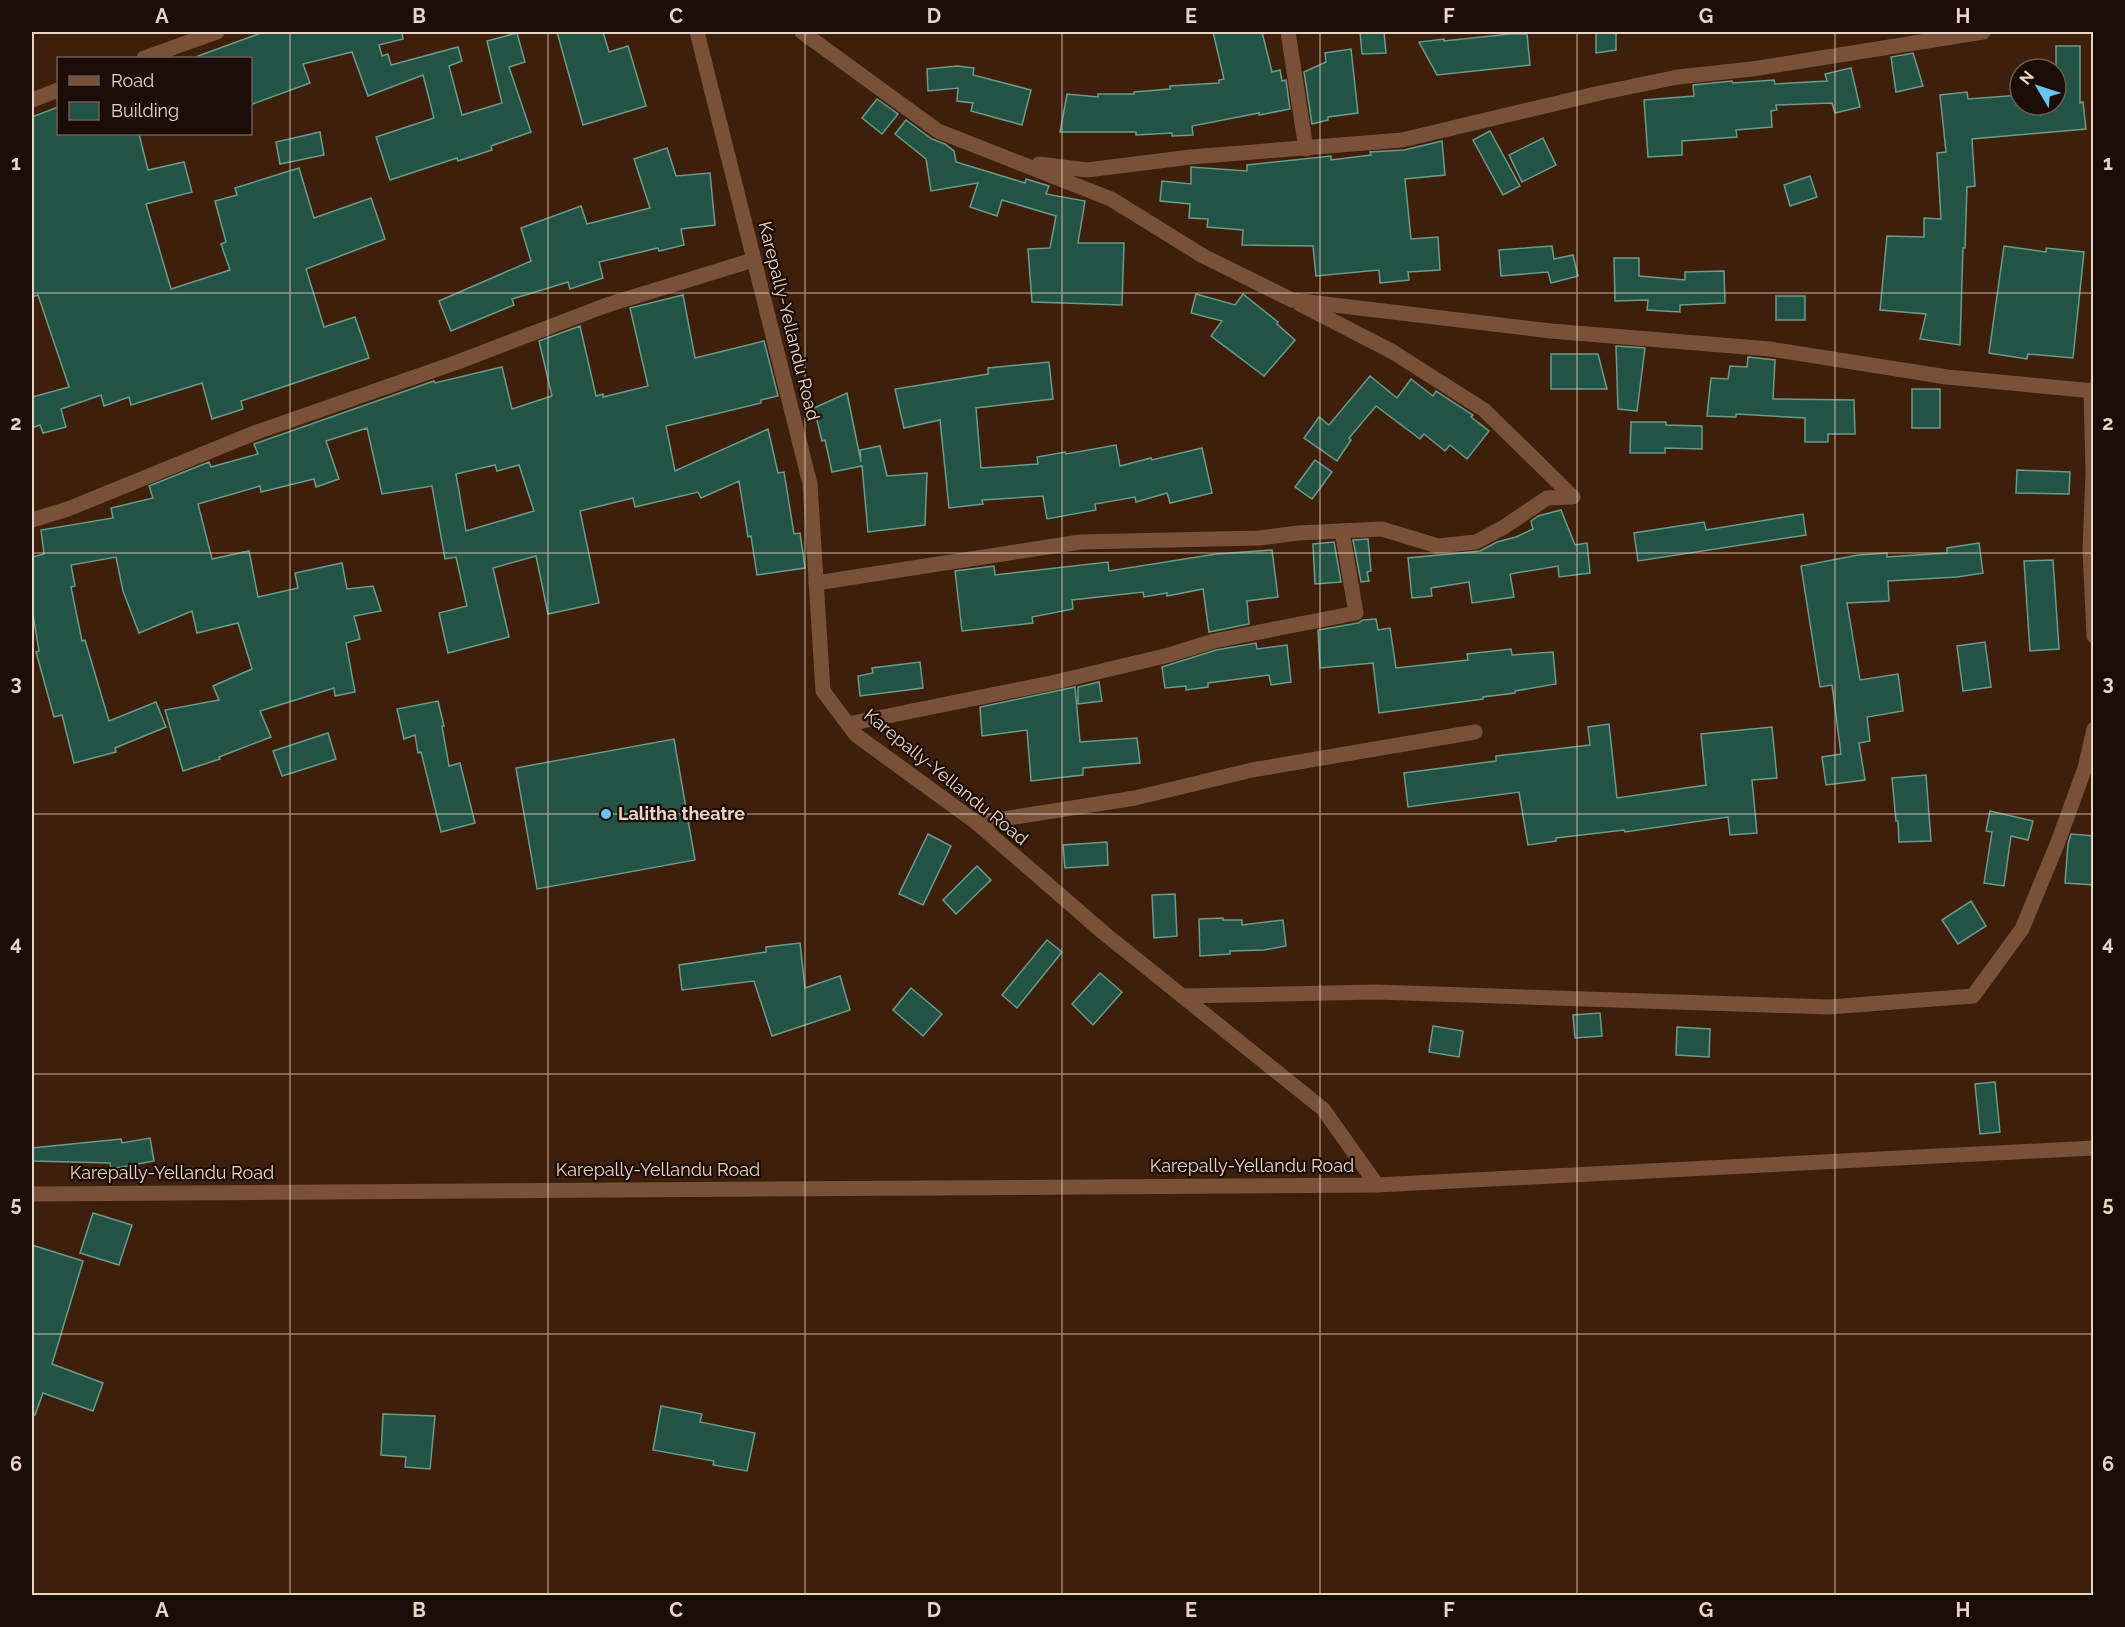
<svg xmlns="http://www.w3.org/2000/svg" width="2125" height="1627" viewBox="0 0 2125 1627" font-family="Raleway,sans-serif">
<rect width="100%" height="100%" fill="#3e1f0b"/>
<g fill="#225344" stroke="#6b9b8b" stroke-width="1.5" fill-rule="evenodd">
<polygon points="264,32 402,32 403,39 379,45 382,56 388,54 391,65 458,47 462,61 449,66 462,115 502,103 487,41 517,33 525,62 509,67 531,132 491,146 492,150 458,161 457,158 390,180 376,137 434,118 423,75 368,96 352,52 303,64 310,83 250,105 250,58 198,58 198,56"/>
<polygon points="557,32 603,32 609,52 628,46 646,106 583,125"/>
<polygon points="1213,32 1262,32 1272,72 1280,70 1282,81 1286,80 1290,109 1259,115 1259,113 1192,126 1193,135 1172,136 1172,133 1136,135 1136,132 1060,132 1067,94 1098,97 1098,94 1134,94 1134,92 1170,89 1170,86 1219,83 1219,80 1224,79"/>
<polygon points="1360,32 1384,32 1386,53 1362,54"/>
<polygon points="1596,32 1616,32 1616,50 1596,53"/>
<polygon points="1510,34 1527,34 1530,65 1437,75 1419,42 1444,39 1444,41"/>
<polygon points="2056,46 2080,46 2080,103 2083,102 2086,129 1972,139 1975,186 1967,187 1965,248 1963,248 1960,345 1920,339 1926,314 1880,310 1887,236 1924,237 1924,218 1941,219 1937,153 1946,152 1940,95 1967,92 1968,99 2020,95 2020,105 2056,105"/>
<polygon points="1351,49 1358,113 1328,117 1328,120 1312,124 1304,72 1326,62 1325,53"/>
<polygon points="1913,53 1923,86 1896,92 1891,57"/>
<polygon points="957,66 974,68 973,75 1031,90 1022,125 971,111 973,103 957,101 958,88 928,91 927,69"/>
<polygon points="1851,68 1860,107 1835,113 1832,103 1776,105 1777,110 1771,111 1772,127 1736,130 1737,137 1682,141 1682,155 1648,157 1644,100 1694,96 1693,85 1732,81 1733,83 1774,80 1775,84 1827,81 1825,74"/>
<polygon points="877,99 898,114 882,134 862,118"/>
<polygon points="58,107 58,134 139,134 148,170 184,162 192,192 146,204 171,289 230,270 221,244 226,242 215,201 237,195 235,188 299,168 314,218 371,198 385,239 306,269 324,327 355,317 369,358 241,401 243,409 212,419 202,383 131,405 129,397 104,406 101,395 61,409 66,427 43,433 40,425 32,428 32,397 69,387 38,295 32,297 32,117"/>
<polygon points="906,120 932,139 945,144 954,151 956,162 1025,183 1026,179 1049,186 1046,194 1085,201 1078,243 1124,243 1122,305 1032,302 1028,249 1050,248 1056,216 1002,200 997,216 970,207 978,183 931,191 926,159 895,134"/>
<polygon points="1490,131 1520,186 1503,195 1473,140"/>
<polygon points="320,132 324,155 280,164 276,142"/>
<polygon points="1543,138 1556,165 1522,182 1509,155"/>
<polygon points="1442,141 1445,175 1405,179 1411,239 1438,237 1440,270 1408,272 1409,280 1380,283 1379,270 1316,276 1313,246 1242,245 1243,230 1207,227 1208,219 1189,218 1190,204 1160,201 1162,181 1191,184 1191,167 1247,171 1247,165 1331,156 1331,160 1371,155 1370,152 1404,150"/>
<polygon points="667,148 676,176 710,173 715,225 681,229 684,245 659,251 658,248 599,262 603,278 570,289 568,282 512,299 514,305 451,331 439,301 531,261 521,228 581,206 587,224 650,208 634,159"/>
<polygon points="1810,176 1817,197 1790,206 1784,185"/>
<polygon points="1552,246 1554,259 1573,255 1578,276 1551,283 1548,272 1501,276 1499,250"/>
<polygon points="2004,246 2046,252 2046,248 2084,252 2073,358 2028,354 2027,359 1989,353"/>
<polygon points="1614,258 1639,258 1639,276 1685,280 1685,272 1724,271 1725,303 1680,305 1680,312 1647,310 1648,300 1615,301"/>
<polygon points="1196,294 1235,305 1243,294 1278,322 1277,324 1295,340 1264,376 1211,336 1222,321 1191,313"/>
<path d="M683,295L695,358L764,341L778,396L761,400V403L666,426L675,471L768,429L778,473L784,472L794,534L800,533L805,568L757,575L751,536L748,537L739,481L701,498L698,492L635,507L633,498L580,511L599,603L548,614L536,556L493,568L509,637L448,653L439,613L467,606L456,557L445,559L432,486L382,494L367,428L326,441L339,479L316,487L314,479L261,492L260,486L198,504L212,559L249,551L258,597L298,588L295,573L342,563L347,589L373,586L381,611L354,616L360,639L346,643L355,692L335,696L334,688L260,711L271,737L219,757L220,759L183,771L165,710L219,700L213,686L252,669L238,623L197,633L192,611L139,633L123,591L116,557L71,565L75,586L71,587L82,641L85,640L109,721L156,702L166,727L115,748L116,752L74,763L62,715L54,717L36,652L39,651L32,608V557L44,554L41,530L113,518L111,508L153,498L149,486L209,462L211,467L258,454L254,444L431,382L434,381L435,383L502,367L512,409L552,396L539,341L580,326L596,396L603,394V397L648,386L630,308ZM495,465L497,471L519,465L534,511L466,531L456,474Z"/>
<rect x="1776" y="296" width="29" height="24"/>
<polygon points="1616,346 1645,348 1637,411 1618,409"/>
<polygon points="1551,354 1598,354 1607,389 1551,389"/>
<polygon points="1748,357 1775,360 1773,399 1854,400 1855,434 1828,434 1828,442 1805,442 1805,418 1736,414 1736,417 1707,416 1711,378 1728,379 1730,366 1747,367"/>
<polygon points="1049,362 1053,399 976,408 981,468 1038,464 1037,457 1065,452 1066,454 1116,445 1120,466 1151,458 1152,460 1202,448 1212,493 1170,503 1167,493 1136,502 1135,497 1095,504 1096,510 1047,519 1043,496 982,500 983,504 949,508 940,420 904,428 895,389 988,374 988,368"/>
<polygon points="1370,376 1397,398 1411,379 1433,396 1436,391 1473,415 1471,417 1489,431 1467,459 1450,445 1445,451 1424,434 1420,439 1376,406 1349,438 1351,440 1337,461 1304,438 1319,417 1329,425"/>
<rect x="1912" y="389" width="28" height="39"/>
<polygon points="847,393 861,462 860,450 880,446 887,476 927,473 925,525 868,532 862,466 832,472 825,440 822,441 814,408"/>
<polygon points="1631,422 1666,422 1666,425 1702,426 1702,449 1665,448 1665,453 1630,453"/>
<polygon points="1315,460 1332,472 1312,499 1295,487"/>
<polygon points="2017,470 2070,472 2069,494 2016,493"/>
<polygon points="1561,510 1575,545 1587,543 1590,573 1559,577 1558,566 1510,574 1514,597 1472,603 1469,582 1431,588 1432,596 1412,598 1408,558 1480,551 1497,542 1516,537 1533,529 1531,521 1538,516"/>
<polygon points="1803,514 1806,535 1638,561 1634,533 1704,522 1706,530"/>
<polygon points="1368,539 1371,571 1367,572 1369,581 1361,582 1353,540"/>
<polygon points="1334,542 1341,582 1315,584 1313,544"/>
<polygon points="1979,543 1983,573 1957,577 1888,581 1889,601 1847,603 1860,680 1898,674 1903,711 1867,717 1870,741 1859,743 1865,780 1826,785 1822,757 1841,754 1832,685 1820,687 1801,566 1858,555 1887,553 1887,557 1947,553 1947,548"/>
<polygon points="1272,550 1278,597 1247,601 1249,624 1209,632 1203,589 1167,596 1167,593 1144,597 1143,592 1072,600 1073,609 1032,617 1033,623 962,631 955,571 994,566 995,575 1108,562 1109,571 1216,554"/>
<polygon points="2053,560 2059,649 2030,651 2024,561"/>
<polygon points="1376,619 1378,630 1390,628 1396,668 1468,660 1467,654 1511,649 1512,655 1553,652 1556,684 1515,691 1515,693 1483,697 1483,699 1379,713 1373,663 1320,668 1318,630 1358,623 1363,620"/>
<polygon points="1985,642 1991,687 1963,691 1957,646"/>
<polygon points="1256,643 1257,649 1287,645 1291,682 1271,685 1269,675 1208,683 1208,687 1186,690 1186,686 1165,688 1162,667 1216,650"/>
<polygon points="920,662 923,688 860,696 858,676 873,673 872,668"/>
<polygon points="1099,682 1102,701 1078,704 1078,687"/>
<polygon points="1075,687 1080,742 1137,738 1140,763 1083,768 1083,775 1031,781 1027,730 982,736 980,707"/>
<polygon points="438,701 444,726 442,726 449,766 460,763 475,823 441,832 421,752 418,753 415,735 404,739 397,709"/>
<polygon points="1609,724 1617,798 1706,785 1701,734 1772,727 1777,778 1752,780 1757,833 1730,835 1728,817 1625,832 1624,830 1556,838 1556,841 1528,845 1519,792 1408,807 1404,773 1496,761 1496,756 1590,745 1588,727"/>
<polygon points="328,733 336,759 282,776 273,751"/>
<polygon points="674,739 695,860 537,889 516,768"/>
<polygon points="1926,775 1931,841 1899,842 1898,821 1896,821 1892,778"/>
<polygon points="1990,811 2033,821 2028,840 2011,836 2004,886 1984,883 1992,832 1986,831"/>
<polygon points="928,834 951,846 923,905 899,894"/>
<polygon points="2071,834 2094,836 2094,885 2065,883 2068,844"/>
<polygon points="1107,842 1108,865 1065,868 1063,845"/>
<polygon points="977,866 991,880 956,914 943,900"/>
<polygon points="1175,894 1177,936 1154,938 1152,895"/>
<polygon points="1971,901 1986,926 1958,944 1942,920"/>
<polygon points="1223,918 1223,920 1242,920 1242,925 1283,920 1286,946 1264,950 1230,951 1230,954 1200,956 1199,919"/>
<polygon points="1047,940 1062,952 1017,1008 1002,995"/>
<polygon points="800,943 805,988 840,976 850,1010 772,1036 754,981 682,990 679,965 766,952 766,947"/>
<polygon points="1100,973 1122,992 1093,1025 1072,1004"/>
<polygon points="911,988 942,1014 923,1036 893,1010"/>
<polygon points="1600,1013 1602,1036 1575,1038 1573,1015"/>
<polygon points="1433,1026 1463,1031 1459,1057 1429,1052"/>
<polygon points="1677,1027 1710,1029 1709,1057 1676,1055"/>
<polygon points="1995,1082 2000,1132 1980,1134 1975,1084"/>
<polygon points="150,1138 154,1161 111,1169 110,1163 33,1161 32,1148 121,1139 122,1143"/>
<polygon points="93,1213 132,1225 119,1265 80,1253"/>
<polygon points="32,1245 83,1261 52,1364 103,1383 93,1411 43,1393 35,1415 32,1415"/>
<polygon points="661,1406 702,1414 700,1422 755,1433 747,1471 713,1465 714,1461 653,1450"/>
<polygon points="383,1414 435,1416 430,1469 405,1467 406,1457 381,1455"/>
</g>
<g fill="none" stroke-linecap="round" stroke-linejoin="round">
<g stroke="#795038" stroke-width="15">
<polyline points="697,32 810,484 823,691 856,735 977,823 1105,934 1323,1109 1377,1185"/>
<polyline points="802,32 938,131 1111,199 1203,256 1292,300 1551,331 1770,349 1947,377 2094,391"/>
<polyline points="1288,32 1306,149"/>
<polyline points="144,58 217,32"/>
<polyline points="32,100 58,90"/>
<polyline points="1039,164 1087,170 1191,157 1402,140 1600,93 1678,77 1752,69 1983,32"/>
<polyline points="2091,390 2093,473 2090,550 2094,636"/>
<polyline points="32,520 68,509 257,432 455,363 607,305 753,260"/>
<polyline points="816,583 1080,542 1259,538 1298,533 1382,529 1438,546 1476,542 1504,527 1547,498 1573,497 1484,410 1393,352 1300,304"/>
<polyline points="848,724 1051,683 1169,655 1214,641 1356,613 1342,531"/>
<polyline points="977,823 1135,798 1252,770 1475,732"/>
<polyline points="1182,996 1376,992 1829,1007 1973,996 2022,929 2058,842 2085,768 2094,729"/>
<polyline points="32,1194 1377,1185 2094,1148"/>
</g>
</g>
<path fill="none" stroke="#e9d4c8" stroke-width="1.5" stroke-opacity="0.55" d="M290,32V1596M548,32V1596M805,32V1596M1062,32V1596M1320,32V1596M1577,32V1596M1835,32V1596M32,293H2094M32,553H2094M32,814H2094M32,1074H2094M32,1334H2094"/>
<circle fill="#68c4f0" stroke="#1b0d06" stroke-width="2" cx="606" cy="814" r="6"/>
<g text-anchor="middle" stroke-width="4.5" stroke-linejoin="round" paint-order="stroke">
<g font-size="18" fill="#e9d4c8" stroke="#1b0d06">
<text transform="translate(789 321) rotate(76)" y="6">Karepally-Yellandu Road</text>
<text transform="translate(946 777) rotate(39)" y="6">Karepally-Yellandu Road</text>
<text x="1252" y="1172">Karepally-Yellandu Road</text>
<text x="658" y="1176">Karepally-Yellandu Road</text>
<text x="172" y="1179">Karepally-Yellandu Road</text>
</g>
<g font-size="18" font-weight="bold" fill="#e9d4c8" stroke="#1b0d06" text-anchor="start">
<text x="618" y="820">Lalitha theatre</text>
</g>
</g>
<rect width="2125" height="1627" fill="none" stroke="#1b0d06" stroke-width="66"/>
<rect x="57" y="57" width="195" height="78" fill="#1b0d06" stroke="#6d5d54" stroke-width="1.5"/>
<rect x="69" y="76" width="30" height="9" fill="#795038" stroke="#6d5d54" stroke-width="1.5"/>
<text x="111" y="87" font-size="18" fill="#e9d4c8">Road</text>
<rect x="69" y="102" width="30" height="18" fill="#225344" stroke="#6d5d54" stroke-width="1.5"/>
<text x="111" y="117" font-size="18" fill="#e9d4c8">Building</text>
<g transform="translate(2038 87) rotate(309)"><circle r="28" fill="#1b0d06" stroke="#6d5d54" stroke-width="1.5"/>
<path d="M0-4.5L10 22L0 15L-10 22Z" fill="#68c4f0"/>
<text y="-9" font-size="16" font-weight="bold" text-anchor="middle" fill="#e9d4c8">N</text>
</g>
<rect x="33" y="33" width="2059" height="1561" fill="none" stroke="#e9d4c8" stroke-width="2"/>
<g font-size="20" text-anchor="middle" font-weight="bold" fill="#e9d4c8">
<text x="162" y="23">A</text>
<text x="419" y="23">B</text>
<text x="676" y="23">C</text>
<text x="934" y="23">D</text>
<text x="1191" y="23">E</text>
<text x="1449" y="23">F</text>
<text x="1706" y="23">G</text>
<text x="1963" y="23">H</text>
<text x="16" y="170">1</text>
<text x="2108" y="170">1</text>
<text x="16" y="430">2</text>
<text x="2108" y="430">2</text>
<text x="16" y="690">3</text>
<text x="2108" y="690">3</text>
<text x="16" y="950">4</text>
<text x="2108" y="950">4</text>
<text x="16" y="1211">5</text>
<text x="2108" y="1211">5</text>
<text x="16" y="1471">6</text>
<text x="2108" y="1471">6</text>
<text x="162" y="1617">A</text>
<text x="419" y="1617">B</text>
<text x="676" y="1617">C</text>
<text x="934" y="1617">D</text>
<text x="1191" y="1617">E</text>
<text x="1449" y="1617">F</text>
<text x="1706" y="1617">G</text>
<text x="1963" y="1617">H</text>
</g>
</svg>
